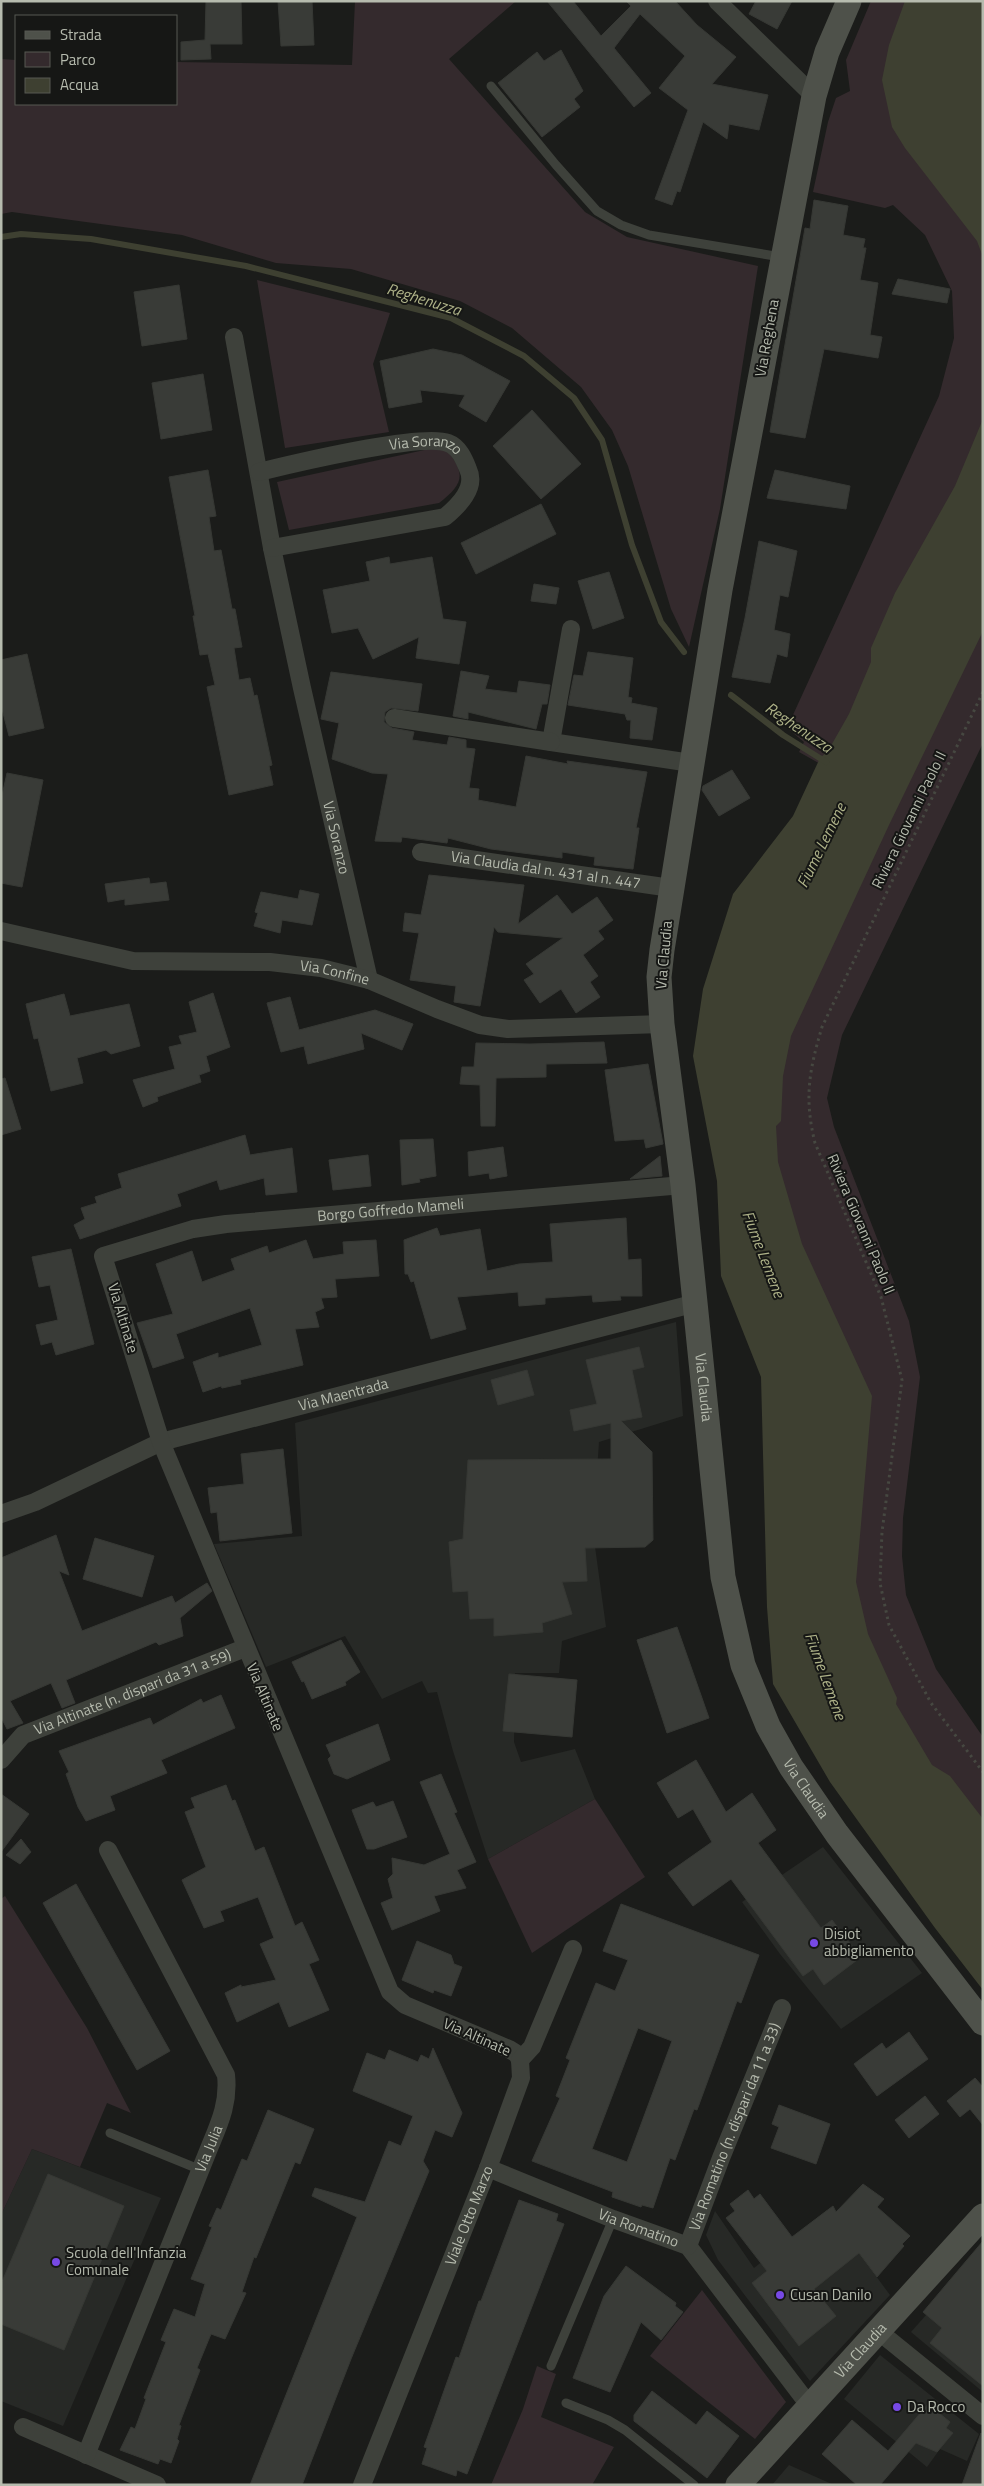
<svg xmlns="http://www.w3.org/2000/svg" width="984" height="2486" viewBox="0 0 984 2486" font-family="'Titillium Web',sans-serif">
<rect width="100%" height="100%" fill="#1b1c1a"/>
<g fill="#272926">
<polygon points="676,1322 683,1416 599,1442 593,1532 606,1627 562,1641 559,1673 515,1673 514,1742 521,1762 575,1749 595,1799 488,1859 453,1751 437,1692 428,1693 422,1681 382,1699 345,1636 266,1667 214,1544 302,1536 295,1423"/>
<polygon points="823,1847 922,1973 841,2029 780,1954 742,1902"/>
<polygon points="32,2149 161,2198 63,2426 1,2401 1,2215"/>
<polygon points="827,2210 890,2295 810,2381 718,2260 706,2235 715,2211 754,2268"/>
<polygon points="983,2251 983,2392 911,2332"/>
<polygon points="880,2355 979,2434 967,2461 940,2449 927,2467 844,2399"/>
<polygon points="789,2465 834,2485 772,2485"/>
</g>
<g fill="#342a2d">
<polygon points="355,1 516,1 449,59 585,212 627,237 758,266 720,509 689,647 671,609 628,466 612,430 581,387 512,328 460,301 351,269 276,263 182,235 12,212 1,214 1,59 16,60 16,104 176,104 176,62 352,65"/>
<polygon points="871,1 983,1 983,743 842,1035 827,1098 834,1127 909,1321 920,1377 903,1518 902,1556 906,1595 936,1669 983,1737 983,1910 889,1805 794,1358 710,1089 840,775 799,752 804,742 787,728 939,396 954,338 952,291 925,235 893,205 885,208 813,192 828,122 836,98 850,91 846,60"/>
<polygon points="257,280 390,313 373,364 389,432 285,448"/>
<path d="M429,449H446C467,475 463,484 439,503L289,530L277,482Z"/>
<polygon points="595,1799 645,1877 532,1953 488,1859"/>
<polygon points="5,1896 87,2028 131,2113 107,2103 80,2167 32,2149 1,2215 1,1899"/>
<polygon points="702,2290 786,2402 755,2439 650,2356"/>
<polygon points="537,2366 556,2374 541,2417 614,2447 592,2485 491,2485 523,2409"/>
</g>
<g fill="#3e4031">
<polygon points="905,1 983,1 983,257 977,241 905,148 892,127 882,80 889,45"/>
<polygon points="983,419 983,631 889,825 791,1036 783,1076 781,1121 776,1126 778,1162 802,1244 872,1396 856,1582 868,1634 897,1698 896,1704 932,1765 950,1776 983,1819 983,1990 935,1928 830,1782 773,1684 767,1607 761,1377 721,1276 717,1181 693,1056 703,989 733,894 793,816 820,758 828,751 849,714 871,662 871,648 895,593 955,486"/>
</g>
<g fill="none" stroke-linecap="round" stroke-linejoin="round">
<g stroke="#3e4031" stroke-width="6">
<polyline points="1,237 21,234 91,239 246,266 451,318 524,356 574,398 602,440 632,545 661,622 684,652"/>
<polyline points="731,695 783,735 826,762"/>
</g>
</g>
<g fill="#393b37" stroke="#363834" fill-rule="evenodd">
<polygon points="206,1 241,1 242,44 210,44 211,59 181,60 181,42 205,40"/>
<polygon points="278,1 312,1 314,45 281,46"/>
<polygon points="547,1 573,1 601,36 631,6 626,1 675,1 697,25 736,57 712,84 768,95 759,130 729,124 727,139 703,122 680,192 677,191 672,205 655,199 688,110 659,88 685,56 640,14 614,48 651,93 634,107"/>
<polygon points="756,1 792,1 777,29 749,14"/>
<polygon points="561,50 583,91 574,99 580,107 542,137 498,83 537,52 544,61"/>
<polygon points="814,200 848,206 843,235 865,239 863,248 866,248 860,280 878,283 870,335 882,337 878,358 824,349 805,438 770,432 805,228 810,229"/>
<polygon points="898,279 950,289 947,303 892,294"/>
<polygon points="179,285 187,339 142,346 134,292"/>
<polygon points="433,349 462,355 510,381 486,422 459,406 465,395 420,390 422,402 389,408 380,361"/>
<polygon points="203,374 212,430 161,439 152,383"/>
<polygon points="532,410 581,464 541,499 493,446"/>
<polygon points="208,470 216,516 209,517 214,551 221,550 232,609 235,609 242,647 234,648 239,680 250,678 254,696 257,695 272,765 269,766 273,785 229,795 207,687 215,685 208,654 200,655 193,616 195,616 169,477"/>
<polygon points="775,470 850,486 846,509 767,498"/>
<polygon points="541,504 556,534 476,574 461,543"/>
<polygon points="759,541 797,551 788,597 780,595 774,630 790,634 787,657 777,654 770,683 732,677 745,618"/>
<polygon points="389,557 390,564 432,557 443,619 466,622 459,664 416,658 419,637 373,659 358,628 332,633 323,590 370,581 366,562"/>
<polygon points="609,572 624,618 593,629 578,581"/>
<polygon points="534,584 559,588 556,604 531,601"/>
<polygon points="588,652 633,658 628,697 632,698 631,703 657,708 652,740 630,738 631,720 627,720 625,714 568,705 574,675 583,676"/>
<polygon points="27,654 44,728 9,736 1,705 1,660"/>
<polygon points="461,671 489,676 485,689 517,693 519,681 550,685 547,704 542,704 536,729 468,712 468,719 453,716"/>
<polygon points="331,672 422,684 418,711 391,708 385,712 384,722 392,728 414,732 412,740 447,745 449,737 466,740 466,748 475,749 469,788 479,789 478,800 516,807 526,756 568,764 567,761 647,772 636,828 639,828 633,869 594,865 595,857 562,852 562,858 491,849 448,838 447,843 402,837 401,842 375,841 388,774 372,773 332,759 339,723 321,719"/>
<polygon points="732,770 750,798 719,816 702,790 703,786"/>
<polygon points="7,773 43,780 22,887 1,883 1,800"/>
<polygon points="429,875 524,885 518,924 557,895 572,914 597,897 613,920 598,931 604,939 583,955 598,976 590,982 600,997 576,1013 561,989 540,1003 524,980 534,974 526,964 563,938 498,932 494,927 480,1006 454,1002 456,986 410,980 419,933 403,931 405,913 421,915"/>
<polygon points="149,878 150,884 166,882 169,900 125,905 125,899 108,902 105,884"/>
<polygon points="300,890 319,894 312,925 282,920 280,933 254,926 258,913 255,912 261,892 298,899"/>
<polygon points="213,993 230,1047 206,1056 210,1071 199,1075 201,1082 157,1097 158,1101 143,1107 133,1080 175,1069 169,1047 182,1044 179,1036 197,1032 189,1002"/>
<polygon points="64,994 70,1016 129,1004 140,1046 111,1054 106,1050 77,1058 83,1083 51,1091 38,1038 34,1039 26,1004"/>
<polygon points="290,997 299,1030 375,1010 413,1024 402,1050 361,1033 364,1049 308,1064 304,1046 281,1052 267,1003"/>
<polygon points="604,1042 607,1063 546,1064 546,1077 496,1078 495,1126 481,1126 480,1085 460,1084 462,1067 474,1067 476,1043 530,1044"/>
<polygon points="648,1064 663,1144 646,1148 644,1139 615,1141 605,1070"/>
<polygon points="5,1078 21,1129 1,1135 1,1079"/>
<polygon points="245,1135 250,1155 292,1148 297,1192 266,1195 264,1178 220,1190 217,1180 177,1194 181,1206 80,1239 74,1225 85,1219 81,1208 97,1203 95,1197 122,1188 118,1174"/>
<polygon points="433,1139 436,1176 419,1179 420,1182 402,1185 400,1140"/>
<polygon points="503,1147 507,1176 490,1179 489,1173 469,1176 468,1152"/>
<polygon points="368,1155 371,1186 333,1190 329,1160"/>
<polygon points="660,1156 662,1176 630,1179"/>
<polygon points="626,1218 628,1260 641,1259 642,1296 620,1296 621,1300 593,1302 592,1295 545,1298 545,1304 519,1306 518,1292 457,1297 466,1329 431,1339 414,1281 411,1282 408,1274 405,1274 404,1240 437,1228 440,1236 480,1229 487,1271 519,1264 553,1262 550,1224"/>
<polygon points="306,1240 313,1259 344,1254 343,1242 376,1240 379,1276 335,1279 337,1297 321,1298 324,1308 315,1312 319,1327 295,1329 303,1365 240,1380 241,1384 222,1388 221,1386 203,1392 193,1362 218,1353 218,1358 262,1345 250,1308 176,1334 184,1358 153,1368 137,1323 173,1314 156,1264 192,1251 202,1282 235,1270 231,1259 267,1246 269,1253"/>
<polygon points="71,1249 94,1344 56,1355 52,1342 41,1345 36,1325 58,1320 50,1285 39,1287 32,1257"/>
<polygon points="639,1347 644,1367 632,1370 642,1417 621,1421 652,1452 653,1540 645,1547 585,1548 587,1581 562,1582 572,1614 542,1623 543,1632 494,1636 494,1618 470,1619 468,1591 453,1592 449,1542 463,1539 468,1460 611,1459 611,1423 574,1431 570,1410 597,1404 586,1360"/>
<polygon points="527,1370 534,1395 498,1405 491,1380"/>
<polygon points="283,1449 292,1533 220,1541 217,1512 211,1513 208,1488 244,1484 241,1454"/>
<polygon points="56,1535 69,1575 59,1571 82,1631 172,1596 175,1603 207,1583 212,1591 180,1618 183,1636 159,1645 156,1642 66,1680 75,1703 62,1708 51,1683 10,1701 23,1723 7,1729 1,1717 1,1558"/>
<polygon points="95,1538 154,1556 142,1597 83,1579"/>
<polygon points="677,1627 709,1718 667,1733 637,1640"/>
<polygon points="341,1640 360,1672 345,1682 346,1685 312,1699 304,1681 302,1682 292,1662"/>
<polygon points="509,1674 577,1680 572,1737 503,1731"/>
<polygon points="221,1695 235,1728 161,1760 167,1773 110,1796 115,1810 86,1821 78,1807 66,1774 69,1772 59,1751 150,1718 153,1725 201,1699 203,1703"/>
<polygon points="378,1724 390,1760 347,1779 334,1774 328,1759 331,1756 326,1745"/>
<polygon points="696,1760 726,1812 752,1793 776,1830 758,1843 821,1928 832,1920 861,1957 824,1985 813,1969 803,1976 731,1879 693,1906 668,1873 712,1842 693,1809 678,1818 657,1783"/>
<polygon points="441,1774 457,1812 454,1813 476,1862 457,1870 466,1888 434,1896 440,1911 392,1930 381,1903 393,1898 388,1879 393,1874 392,1858 424,1865 450,1854 420,1782"/>
<polygon points="226,1785 232,1801 235,1800 255,1851 264,1847 295,1926 302,1922 319,1960 309,1964 329,2010 289,2027 279,2002 237,2022 225,1993 241,1985 241,1987 276,1980 260,1944 274,1938 258,1897 220,1911 224,1921 204,1928 182,1880 206,1867 185,1812 195,1808 191,1798"/>
<polygon points="1,1794 29,1814 1,1852"/>
<polygon points="393,1801 407,1837 374,1849 367,1849 352,1810 373,1802 376,1807"/>
<polygon points="21,1839 31,1852 20,1864 6,1855"/>
<polygon points="76,1884 170,2051 137,2070 43,1903"/>
<path d="M621,1904L759,1955L741,2003L737,2001L697,2110L694,2109L675,2160L670,2158L653,2208L642,2205L641,2207L612,2197L613,2192L532,2161L560,2098L556,2096L570,2060L566,2058L596,1983L615,1991L628,1960L603,1951ZM638,2028L672,2041L627,2162L592,2149Z"/>
<polygon points="417,1941 451,1955 454,1964 462,1967 451,1996 434,1990 433,1993 402,1980"/>
<polygon points="909,2032 928,2059 877,2096 854,2064 882,2043 886,2049"/>
<polygon points="433,2048 462,2113 452,2137 435,2130 423,2161 429,2171 351,2359 302,2485 250,2485 357,2217 312,2196 315,2188 365,2202 389,2141 401,2146 413,2116 353,2091 367,2053 385,2060 389,2050 418,2062 421,2055 429,2059"/>
<polygon points="975,2078 983,2087 983,2125 970,2109 960,2117 947,2101"/>
<polygon points="925,2096 939,2114 909,2138 895,2120"/>
<polygon points="779,2105 830,2124 816,2164 771,2148 779,2127 772,2124"/>
<polygon points="268,2110 314,2129 300,2164 295,2162 256,2258 254,2257 242,2292 246,2293 225,2339 211,2334 197,2368 200,2370 179,2425 181,2426 177,2439 179,2441 171,2463 160,2459 158,2464 120,2450 131,2427 135,2429 146,2399 144,2398 166,2342 161,2340 174,2309 195,2317 205,2284 191,2279 212,2227 209,2226 217,2208 221,2210 242,2159 247,2161"/>
<polygon points="48,2174 124,2206 64,2350 1,2324 1,2284"/>
<polygon points="863,2184 884,2199 877,2207 910,2236 902,2244 904,2246 877,2277 859,2253 814,2289 836,2316 799,2346 752,2283 767,2271 726,2218 735,2211 730,2204 748,2190 754,2199 760,2194 792,2237 833,2206 836,2212"/>
<polygon points="519,2200 558,2214 556,2221 564,2224 467,2474 457,2470 456,2476 422,2464 427,2448 424,2447 456,2357 459,2358 479,2301 481,2301"/>
<polygon points="983,2241 983,2386 930,2343 942,2328 923,2312"/>
<polygon points="626,2266 676,2303 675,2306 683,2312 661,2340 641,2322 610,2392 573,2378 604,2296"/>
<polygon points="652,2391 696,2425 707,2411 739,2436 707,2478 634,2421 634,2415"/>
<polygon points="928,2404 950,2422 946,2428 953,2433 937,2452 916,2443 880,2485 857,2485 822,2454 852,2420 888,2451"/>
<polygon points="981,2433 983,2485 962,2485"/>
</g>
<g fill="none" stroke-linecap="round" stroke-linejoin="round">
<path stroke="#464841" stroke-width="3" stroke-dasharray="2.5 4" stroke-linecap="butt" d="M983,692L822,1027C809,1071 804,1098 815,1143L881,1297L902,1380L882,1532L880,1583L889,1625L931,1703L983,1772"/>
<g stroke="#3e413b" stroke-width="9">
<polyline points="491,86 556,165 597,211 621,225 649,235 781,257"/>
<polyline points="110,2133 201,2170"/>
<polyline points="551,2366 613,2219"/>
<polyline points="566,2403 608,2420 625,2430 694,2485"/>
</g>
<g stroke="#3e413b" stroke-width="18">
<polyline points="717,1 814,96"/>
<path id="s1" d="M234,337L272,548L302,688L369,980"/>
<path id="s2" d="M259,472C292,464 422,433 448,443C459,447 464,459 468,469C477,488 458,506 445,517L272,548"/>
<polyline points="571,629 551,742 691,763"/>
<polyline points="394,718 551,742"/>
<path id="s3" d="M421,852L671,888"/>
<path id="s4" d="M1,931L133,961L270,962L321,968L369,980L437,1009L480,1025L508,1029L662,1024"/>
<path id="s5" d="M1,1514L35,1502L161,1442L696,1303"/>
<path id="s6" d="M1,1760L23,1735L245,1648"/>
<path id="s7" d="M520,2060L517,2054L509,2049L405,2005L390,1992L161,1442L103,1256L193,1229L226,1224L683,1185"/>
<path id="s8" d="M488,2168L613,2219L688,2246L809,2405"/>
<path id="s9" d="M688,2246L721,2158L782,2008"/>
<polyline points="877,2330 983,2416"/>
<polyline points="23,2427 157,2485"/>
<path id="s10" d="M86,2455L210,2146C220,2122 229,2102 226,2075L108,1850"/>
<path id="s11" d="M362,2485L488,2168L521,2078L520,2060L532,2047L573,1949"/>
</g>
<g stroke="#4e514a" stroke-width="25">
<path id="s12" d="M849,1L827,52L814,96L720,590L662,950L659,977L662,1024L683,1185L723,1577L743,1665L768,1726L791,1767L837,1834L983,2023"/>
<path id="s13" d="M738,2485L983,2216"/>
</g>
</g>
<g fill="#7749e5" stroke="#161715" stroke-width="2">
<circle cx="814" cy="1943" r="5"/>
<circle cx="56" cy="2262" r="5"/>
<circle cx="780" cy="2295" r="5"/>
<circle cx="897" cy="2407" r="5"/>
</g>
<g text-anchor="middle" stroke-width="4" stroke-linejoin="round" paint-order="stroke">
<g font-size="15" fill="#b6bbae" stroke="#161715">
<text transform="translate(767 338) rotate(-80)" y="5">Via Reghena</text>
<text dy="5" stroke="none"><textPath href="#s2" startOffset="170">Via Soranzo</textPath></text>
<text transform="translate(909 820) rotate(-64)" y="5">Riviera Giovanni Paolo II</text>
<text dy="5" stroke="none"><textPath href="#s1" startOffset="511">Via Soranzo</textPath></text>
<text dy="5" stroke="none"><textPath href="#s3" startOffset="126">Via Claudia dal n. 431 al n. 447</textPath></text>
<text transform="translate(664 955) rotate(-85)" y="5">Via Claudia</text>
<text dy="5" stroke="none"><textPath href="#s4" startOffset="338">Via Confine</textPath></text>
<text dy="5" stroke="none"><textPath href="#s7" startOffset="1232">Borgo Goffredo Mameli</textPath></text>
<text transform="translate(861 1224) rotate(67)" y="5">Riviera Giovanni Paolo II</text>
<text transform="translate(123 1318) rotate(73)" y="5">Via Altinate</text>
<text dy="5" stroke="none"><textPath href="#s12" startOffset="1409">Via Claudia</textPath></text>
<text dy="5" stroke="none"><textPath href="#s5" startOffset="364">Via Maentrada</textPath></text>
<text dy="5" stroke="none"><textPath href="#s6" startOffset="151">Via Altinate (n. dispari da 31 a 59)</textPath></text>
<text transform="translate(265 1697) rotate(67)" y="5">Via Altinate</text>
<text dy="5" stroke="none"><textPath href="#s12" startOffset="1829">Via Claudia</textPath></text>
<text transform="translate(477 2037) rotate(24)" y="5">Via Altinate</text>
<text dy="5" stroke="none"><textPath href="#s9" startOffset="128">Via Romatino (n. dispari da 11 a 33)</textPath></text>
<text dy="5" stroke="none"><textPath href="#s10" startOffset="330">Via Julia</textPath></text>
<text dy="5" stroke="none"><textPath href="#s11" startOffset="290">Viale Otto Marzo</textPath></text>
<text dy="5" stroke="none"><textPath href="#s8" startOffset="162">Via Romatino</textPath></text>
<text dy="5" stroke="none"><textPath href="#s13" startOffset="182">Via Claudia</textPath></text>
</g>
<g font-size="15" fill="#b6bbae" stroke="#161715" text-anchor="start">
<text x="824" y="1939">Disiot<tspan x="824" dy="17">abbigliamento</tspan></text>
<text x="66" y="2258">Scuola dell'Infanzia<tspan x="66" dy="17">Comunale</tspan></text>
<text x="790" y="2300">Cusan Danilo</text>
<text x="907" y="2412">Da Rocco</text>
</g>
<g font-size="16" font-style="italic" fill="#aeb288" stroke="#161715">
<text transform="translate(424 299) rotate(17)" y="6">Reghenuzza</text>
<text transform="translate(799 727) rotate(34)" y="6">Reghenuzza</text>
<text transform="translate(821 845) rotate(-64)" y="6">Fiume Lemene</text>
<text transform="translate(764 1254) rotate(69)" y="6">Fiume Lemene</text>
<text transform="translate(826 1676) rotate(70)" y="6">Fiume Lemene</text>
</g>
</g>
<rect width="984" height="2486" fill="none" stroke="#b6bbae" stroke-width="5"/>
<rect x="15" y="15" width="162" height="90" fill="#161715" stroke="#565952"/>
<rect x="25" y="31" width="25" height="8" fill="#4e514a" stroke="#565952"/>
<text x="60" y="40" font-size="15" fill="#b6bbae">Strada</text>
<rect x="25" y="52" width="25" height="15" fill="#342a2d" stroke="#565952"/>
<text x="60" y="65" font-size="15" fill="#b6bbae">Parco</text>
<rect x="25" y="78" width="25" height="15" fill="#3e4031" stroke="#565952"/>
<text x="60" y="90" font-size="15" fill="#b6bbae">Acqua</text>
</svg>
